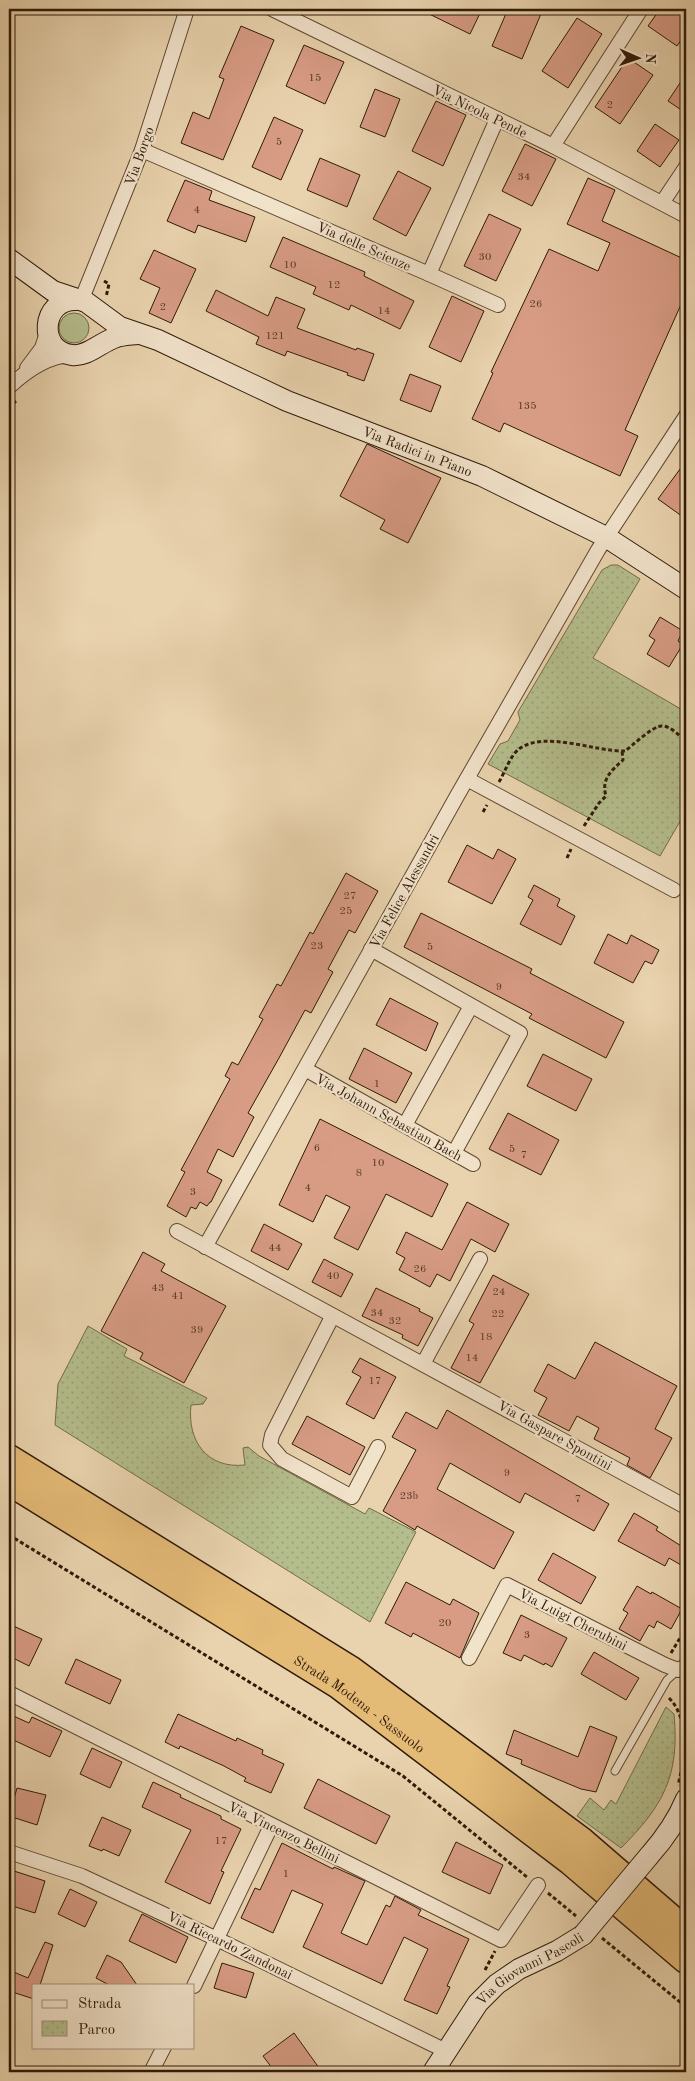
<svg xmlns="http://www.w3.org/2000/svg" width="695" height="2081" viewBox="0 0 695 2081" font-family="'Old Standard TT',serif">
<defs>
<pattern id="park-dots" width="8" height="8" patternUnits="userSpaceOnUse" patternTransform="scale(1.25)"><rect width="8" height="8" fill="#b4bd8c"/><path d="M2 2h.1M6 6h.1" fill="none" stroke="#9ba277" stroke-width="1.8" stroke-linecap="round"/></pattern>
</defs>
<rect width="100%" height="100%" fill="#e9d3ae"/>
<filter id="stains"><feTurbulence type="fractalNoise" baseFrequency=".004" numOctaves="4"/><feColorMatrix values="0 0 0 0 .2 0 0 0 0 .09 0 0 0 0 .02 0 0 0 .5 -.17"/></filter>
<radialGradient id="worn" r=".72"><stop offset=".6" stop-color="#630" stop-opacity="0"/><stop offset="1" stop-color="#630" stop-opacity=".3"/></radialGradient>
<circle fill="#b4bd8c" stroke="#726c4a" cx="74" cy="328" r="15"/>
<g fill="url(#park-dots)" stroke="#726c4a">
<polygon points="611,565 618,565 640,579 593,658 686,712 686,811 660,856 488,764 500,744 508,741 520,720 518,712 602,570"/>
<path d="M88,1326L127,1349L124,1356L207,1398L203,1404L191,1405C187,1441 207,1469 245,1465L243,1448L248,1447L259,1456L365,1514L369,1508L416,1532L370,1622L55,1425L58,1384Z"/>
<path d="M666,1707L674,1714C680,1776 663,1806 621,1848L577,1816L590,1798L604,1810L611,1800L616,1804Z"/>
</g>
<g fill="#d89c85" stroke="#2f1a07">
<polygon points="419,9 482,9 470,34"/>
<polygon points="508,9 543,9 522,59 492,46"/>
<polygon points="660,9 686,9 686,33 677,46 648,26"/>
<polygon points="577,18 602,34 568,88 542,71"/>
<polygon points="241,26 274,40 223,160 181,143 193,112 209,119 224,79 219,77"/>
<polygon points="304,45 344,62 325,104 286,86"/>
<polygon points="628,58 653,75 620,124 595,107"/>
<polygon points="686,74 686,113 668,101"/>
<polygon points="375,89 400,99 385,137 360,127"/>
<polygon points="436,101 466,115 443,166 412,151"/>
<polygon points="274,117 303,130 281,180 252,167"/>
<polygon points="655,124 679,140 660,167 637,151"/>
<polygon points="525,144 556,159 532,206 502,191"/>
<polygon points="320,158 360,175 347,207 307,190"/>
<polygon points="398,171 431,188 406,236 373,219"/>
<polygon points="588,178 615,190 602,221 686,260 686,302 683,300 625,430 638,436 620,476 504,423 500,432 472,419 493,373 491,372 549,249 598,271 610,243 567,224"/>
<polygon points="185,180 212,191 209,200 255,217 246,242 198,225 195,233 167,221"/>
<polygon points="489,214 521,229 496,281 464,266"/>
<polygon points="283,237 365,272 364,276 414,301 400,329 351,305 349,310 313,294 316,287 270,267"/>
<polygon points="154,250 196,269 171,323 149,313 160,288 140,279"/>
<polygon points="216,290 268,316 276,297 305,309 297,328 356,350 357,348 374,354 364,381 347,375 348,373 287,351 285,356 256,344 259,337 206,311"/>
<polygon points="452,296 484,311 461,362 429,347"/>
<polygon points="410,374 441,386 431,412 400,400"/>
<polygon points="367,444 441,478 408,543 380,529 385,520 340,496"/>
<polygon points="686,461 686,519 658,499"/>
<polygon points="660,617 683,631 678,641 683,644 669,667 647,654 655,640 649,636"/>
<polygon points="467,845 493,859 498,849 516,859 492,904 448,882"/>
<polygon points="346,873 378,891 355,933 349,930 328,969 333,972 311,1013 305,1010 279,1058 248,1113 254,1117 233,1157 218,1149 207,1172 222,1180 211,1202 210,1202 207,1206 200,1202 196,1209 191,1207 186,1217 167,1206 185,1172 181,1170 230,1079 225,1076 232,1062 238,1065 263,1019 259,1017 277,984 281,986 310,932 313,934"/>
<polygon points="534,885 560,899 557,906 575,916 561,945 520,924 533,900 528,897"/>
<polygon points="421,913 532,969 530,973 624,1022 606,1058 529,1018 532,1014 404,947"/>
<polygon points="608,934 627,944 631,935 659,950 652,964 645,961 633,983 594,963"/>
<polygon points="390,998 438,1023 426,1051 376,1025"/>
<polygon points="364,1048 412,1073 396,1103 349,1079"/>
<polygon points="543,1054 592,1079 576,1111 527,1086"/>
<polygon points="508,1113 559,1140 541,1175 489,1149"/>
<polygon points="320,1119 448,1184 432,1217 386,1194 358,1250 334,1238 350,1207 326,1195 313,1222 279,1205"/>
<polygon points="467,1202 509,1224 495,1252 471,1239 450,1281 437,1274 430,1287 399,1270 405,1258 396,1253 406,1232 442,1250"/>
<polygon points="264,1224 302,1244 288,1270 251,1251"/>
<polygon points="143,1252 165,1264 161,1271 226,1306 184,1383 140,1359 143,1353 101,1331"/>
<polygon points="324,1259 353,1274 341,1297 312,1282"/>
<polygon points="493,1275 529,1294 480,1383 451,1368 474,1324 469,1321"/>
<polygon points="376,1288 420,1309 419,1311 433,1318 418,1346 402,1338 403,1335 362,1316"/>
<polygon points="595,1342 677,1386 655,1429 672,1438 650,1478 627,1465 630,1458 594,1439 599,1428 577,1416 569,1431 538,1415 547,1398 534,1391 548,1364 575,1379"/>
<polygon points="360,1358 396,1377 374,1419 346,1404 361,1377 352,1372"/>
<polygon points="447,1410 609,1504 594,1531 525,1493 520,1503 450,1463 437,1489 514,1532 494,1569 417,1526 415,1530 383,1511 416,1450 392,1437 406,1412 437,1429"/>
<polygon points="307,1416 365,1447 350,1475 292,1444"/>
<polygon points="634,1513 658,1527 656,1530 686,1549 686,1568 669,1558 665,1566 618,1541"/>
<polygon points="553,1553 596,1577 581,1604 538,1580"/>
<polygon points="406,1582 450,1605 453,1599 479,1613 460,1658 413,1633 411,1637 385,1623"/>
<polygon points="637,1586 651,1594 652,1592 682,1609 671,1629 657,1621 654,1628 649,1625 640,1641 619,1629 628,1613 623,1610"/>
<polygon points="521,1615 567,1638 552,1667 545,1663 544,1665 524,1655 521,1661 503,1653"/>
<polygon points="9,1624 42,1639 29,1666 9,1656"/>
<polygon points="594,1652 639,1678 626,1700 581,1674"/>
<polygon points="76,1659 121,1680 110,1704 65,1683"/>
<polygon points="9,1714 29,1723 32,1717 62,1731 50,1757 9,1738"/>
<polygon points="178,1714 236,1741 237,1738 263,1750 262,1754 284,1764 271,1793 244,1781 246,1778 224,1766 180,1746 179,1749 165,1742"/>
<polygon points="590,1726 617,1737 596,1792 581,1789 521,1764 522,1760 506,1754 514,1730 578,1757"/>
<polygon points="92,1748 122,1762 110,1788 80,1774"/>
<polygon points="318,1779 390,1816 376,1844 304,1808"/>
<polygon points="153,1782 181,1795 180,1797 221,1816 221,1819 241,1829 221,1871 224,1872 210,1904 165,1882 191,1830 142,1807"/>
<polygon points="17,1788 46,1795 37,1825 9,1816"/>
<polygon points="102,1817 131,1830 119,1856 103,1849 102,1851 89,1846"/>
<polygon points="456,1842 503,1865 490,1894 442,1872"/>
<polygon points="282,1843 333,1869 334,1867 365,1881 341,1933 367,1945 386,1905 390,1907 395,1896 421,1910 418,1915 469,1939 447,1986 450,1987 437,2014 404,2000 428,1949 404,1937 382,1984 303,1947 323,1904 292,1890 273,1933 241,1918 255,1888 260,1890"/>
<polygon points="14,1871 45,1881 35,1913 9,1905 9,1873 13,1875"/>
<polygon points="70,1889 97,1902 85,1927 58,1914"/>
<polygon points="142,1914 188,1937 176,1963 129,1941"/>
<polygon points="45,1942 53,1945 40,1985 34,1985 34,1999 9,1991 9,1970 28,1978"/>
<polygon points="107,1955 121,1962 137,1985 109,1985 96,1978"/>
<polygon points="222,1963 254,1973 246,1998 214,1988"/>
<polygon points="294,2033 322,2072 275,2072 263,2056"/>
</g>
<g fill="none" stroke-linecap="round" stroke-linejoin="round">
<g stroke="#5e4831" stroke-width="9">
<polyline id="lane" points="615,1771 667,1680 677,1671"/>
</g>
<g stroke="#5e4831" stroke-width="16">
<g id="street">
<polyline points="272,9 553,146 686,216"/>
<polyline points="553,146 641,9"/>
<polyline points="142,150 429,274 497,119"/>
<polyline points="662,203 686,167"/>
<polyline points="429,274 498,305"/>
<polyline points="81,301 142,150 187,9"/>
<polyline points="27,368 42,348 47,333"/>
<path d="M9,387C26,371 47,356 71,355"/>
<polyline points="467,779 674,890"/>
<polyline points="371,949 520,1033 454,1153"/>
<polyline points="305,1069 473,1164"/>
<polyline points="405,1125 471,1006"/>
<polyline points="177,1231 686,1507"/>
<polyline points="205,1247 457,796 598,550 686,416"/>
<polyline points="332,1317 272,1435 270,1445 282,1459 352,1497 378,1447"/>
<polyline points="423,1364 480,1259"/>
<polyline points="469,1658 507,1585 665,1665 678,1670 686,1666"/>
<polyline points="9,1693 501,1940 538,1885"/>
<polyline points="9,1852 82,1876 217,1939 446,2051"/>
<polyline points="194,1986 271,1826"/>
<polyline points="151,2072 164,2047"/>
</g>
</g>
<g stroke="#2f1a07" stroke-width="22">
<g id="secondary">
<path id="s1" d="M9,259L53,291L86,302L120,327L158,340L287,401L482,476L606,537L686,589"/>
<path d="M76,300C41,299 37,351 72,355C87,357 100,343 114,338C121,335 129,335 137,334"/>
<path d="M649,1856C664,1839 677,1821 686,1799"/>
<path id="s2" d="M433,2072L478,2003L497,1984L519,1969L557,1951L583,1935"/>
</g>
</g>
<g stroke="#2f1a07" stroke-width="29">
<g id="highway">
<polyline points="9,1458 350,1669 582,1841 686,1931"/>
<path id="s3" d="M9,1482L338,1685L571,1862L686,1960"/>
</g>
</g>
<g stroke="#2f1a07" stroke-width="3" stroke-dasharray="4 2.5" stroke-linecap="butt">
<polyline points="104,281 109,284 106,297"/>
<polyline points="9,407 16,401"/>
<path d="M499,782C505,772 510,756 519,749C544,730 596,752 625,751C632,746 654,725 662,726C671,726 680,736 686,742"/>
<polyline points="483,812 487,805"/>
<path d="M584,826L599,803L606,796C601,779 611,771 623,760L622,751"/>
<polyline points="567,858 571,849"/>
<polyline points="9,1535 403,1776 527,1877"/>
<polyline points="671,1653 686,1628"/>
<path d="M669,1698C690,1719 685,1758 678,1785"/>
<polyline points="548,1893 576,1916"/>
<polyline points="602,1938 686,2007"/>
<polyline points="485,1970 495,1951"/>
</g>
<use href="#lane" stroke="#f1e2ca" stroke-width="7"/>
<use href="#street" stroke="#f1e2ca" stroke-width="14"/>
<use href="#secondary" stroke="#f1e2ca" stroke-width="20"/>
<use href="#highway" stroke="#e4ba77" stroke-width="26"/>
<g stroke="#2f1a07" stroke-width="22" stroke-linecap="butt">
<polyline id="secondary-bridge" points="583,1935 649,1856"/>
</g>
<use href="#secondary-bridge" stroke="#f1e2ca" stroke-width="20"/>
</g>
<g text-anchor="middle" stroke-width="4.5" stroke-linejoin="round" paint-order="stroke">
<g font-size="11" fill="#593a26">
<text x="315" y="81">15</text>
<text x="610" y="108">2</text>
<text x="279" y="145">5</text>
<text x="524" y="180">34</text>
<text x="197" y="213">4</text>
<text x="485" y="260">30</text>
<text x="290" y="268">10</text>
<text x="334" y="288">12</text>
<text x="536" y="307">26</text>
<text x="163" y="310">2</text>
<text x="384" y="314">14</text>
<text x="275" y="339">121</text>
<text x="527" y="409">135</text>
<text x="350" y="899">27</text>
<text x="346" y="914">25</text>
<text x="317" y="949">23</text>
<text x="430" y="950">5</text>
<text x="499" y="990">9</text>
<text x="377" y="1087">1</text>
<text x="317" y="1151">6</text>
<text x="512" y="1152">5</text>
<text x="524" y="1158">7</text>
<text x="378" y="1166">10</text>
<text x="359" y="1176">8</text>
<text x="308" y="1191">4</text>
<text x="193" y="1195">3</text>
<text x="275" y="1251">44</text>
<text x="420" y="1272">26</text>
<text x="333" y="1279">40</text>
<text x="158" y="1291">43</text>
<text x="499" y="1295">24</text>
<text x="178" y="1299">41</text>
<text x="377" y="1316">34</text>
<text x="498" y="1317">22</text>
<text x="395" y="1324">32</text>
<text x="197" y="1333">39</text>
<text x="486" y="1340">18</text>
<text x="472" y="1361">14</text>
<text x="375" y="1384">17</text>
<text x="507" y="1476">9</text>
<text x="409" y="1499">23b</text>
<text x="578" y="1502">7</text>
<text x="445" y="1626">20</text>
<text x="527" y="1638">3</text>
<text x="221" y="1844">17</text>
<text x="286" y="1877">1</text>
</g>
<g font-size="14" fill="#2f1a07" stroke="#f1e2ca">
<text transform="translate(480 111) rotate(26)" y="5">Via Nicola Pende</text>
<text transform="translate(139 156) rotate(-70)" y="5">Via Borgo</text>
<text transform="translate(364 246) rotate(24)" y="5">Via delle Scienze</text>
<text dy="5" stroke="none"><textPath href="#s1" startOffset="454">Via Radici in Piano</textPath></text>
<text transform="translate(404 891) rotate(-61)" y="5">Via Felice Alessandri</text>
<text transform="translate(389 1117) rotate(29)" y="5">Via Johann Sebastian Bach</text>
<text transform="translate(555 1435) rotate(29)" y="5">Via Gaspare Spontini</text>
<text transform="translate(573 1619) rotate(27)" y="5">Via Luigi Cherubini</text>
<text dy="5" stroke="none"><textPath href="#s3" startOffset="415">Strada Modena - Sassuolo</textPath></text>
<text transform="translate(284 1832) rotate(26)" y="5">Via Vincenzo Bellini</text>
<text transform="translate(230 1945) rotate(26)" y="5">Via Riccardo Zandonai</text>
<text dy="5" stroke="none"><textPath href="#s2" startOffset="145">Via Giovanni Pascoli</textPath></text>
</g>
</g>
<rect width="695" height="2081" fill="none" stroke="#e9d3ae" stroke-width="30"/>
<rect x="10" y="10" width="675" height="2061" fill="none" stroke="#2f1a07" stroke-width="2.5"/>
<rect x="15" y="15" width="665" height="2051" fill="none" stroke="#2f1a07"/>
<rect x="32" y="1984" width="162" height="65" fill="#f1e2ca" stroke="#a3927c"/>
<rect x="42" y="2000" width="25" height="8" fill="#f1e2ca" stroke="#a3927c"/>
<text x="78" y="2008" font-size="15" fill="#2f1a07">Strada</text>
<rect x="42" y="2021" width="25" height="15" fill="url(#park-dots)" stroke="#a3927c"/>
<text x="78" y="2034" font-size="15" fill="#2f1a07">Parco</text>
<g transform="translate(638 58) rotate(92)" stroke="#f1e2ca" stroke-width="4" paint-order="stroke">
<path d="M0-4L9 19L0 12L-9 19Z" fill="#2f1a07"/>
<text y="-8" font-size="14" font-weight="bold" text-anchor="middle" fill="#2f1a07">N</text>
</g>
<rect width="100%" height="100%" filter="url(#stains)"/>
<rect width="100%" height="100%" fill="url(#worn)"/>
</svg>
